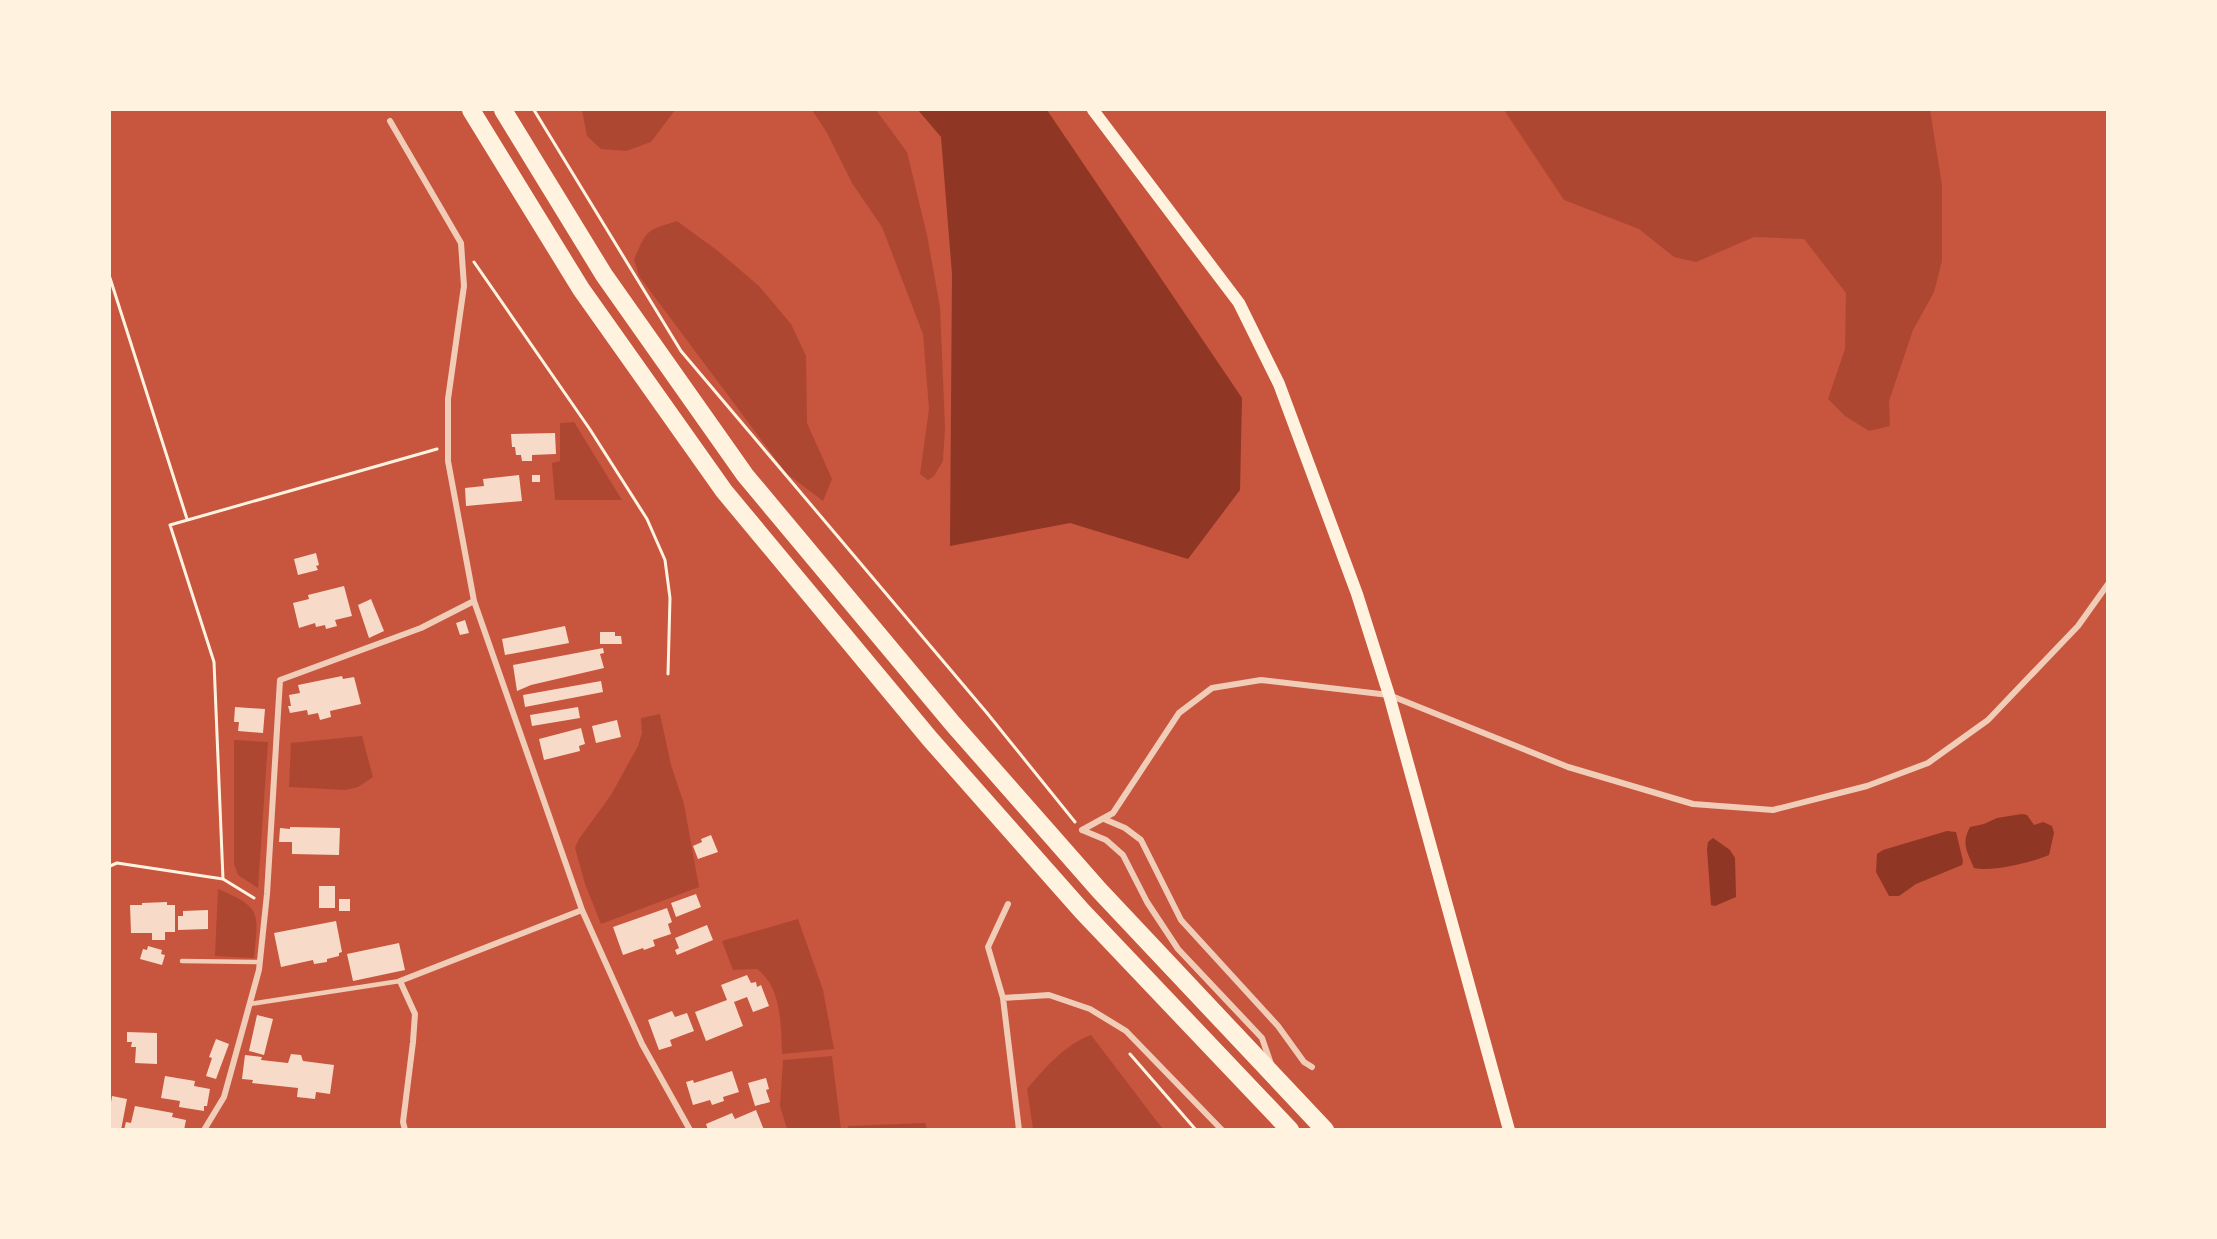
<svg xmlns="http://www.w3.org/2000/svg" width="2217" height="1239" viewBox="0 0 2217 1239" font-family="'Open Sans',sans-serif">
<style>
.green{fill:#ae4732}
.water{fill:#8f3625}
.building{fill:#f7dbc8}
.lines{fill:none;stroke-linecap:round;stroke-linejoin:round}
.path{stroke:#fff3e0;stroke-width:3}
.service{stroke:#f1ccb7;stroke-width:4.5}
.minor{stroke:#f1ccb7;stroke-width:6}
.secondary{stroke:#fff3e0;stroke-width:12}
.motorway{stroke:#fff3e0;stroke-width:18}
</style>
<rect width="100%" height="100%" fill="#c8553d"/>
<path class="green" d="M 582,110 L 675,110 L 651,142 L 626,151 L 601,149 L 587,136 Z
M 812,110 L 876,110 L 907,152 L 927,235 L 940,307 L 945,427 L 943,461 L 934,476 L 928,480 L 920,474 L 929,409 L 923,334 L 882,227 L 852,183 L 826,131 Z
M 1504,110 L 1930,110 L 1942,185 L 1942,261 L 1934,292 L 1913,330 L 1889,401 L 1890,426 L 1869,431 L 1845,416 L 1828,399 L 1845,349 L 1846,293 L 1804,239 L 1754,237 L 1696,262 L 1674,257 L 1639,229 L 1564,200 Z
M 677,221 L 718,251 L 759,286 L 791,324 L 806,356 L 807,423 L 832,479 L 823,501 L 786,473 L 639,276 L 634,259 C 648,229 645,231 677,221 Z
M 574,422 L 622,500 L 555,500 L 552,463 L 560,461 L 560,423 Z
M 660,714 L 671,765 L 684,804 L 699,887 L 601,924 L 585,884 L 575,848 L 579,839 L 611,795 L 638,746 L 642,733 L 641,718 Z
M 362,736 L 373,777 L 358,787 L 345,790 L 289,787 L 291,743 Z
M 234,740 L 268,742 L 258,888 L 238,875 L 234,864 Z
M 218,889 C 263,908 258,913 254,958 L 215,956 Z
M 798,919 L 823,990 L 834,1049 L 782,1054 C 781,1027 782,987 757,969 L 733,970 L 722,941 Z
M 1091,1035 L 1155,1119 L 1163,1129 L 1033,1129 L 1027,1089 C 1045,1068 1064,1045 1091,1035 Z
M 832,1056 L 841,1129 L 787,1129 L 780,1106 L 783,1060 Z
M 925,1123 L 927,1129 L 848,1129 L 848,1126 Z"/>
<path class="water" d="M 918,110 L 1047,110 L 1242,398 L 1240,490 L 1188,559 L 1070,523 L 950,546 L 952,274 L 941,137 Z
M 2022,814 L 2027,815 L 2034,825 L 2043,822 L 2052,826 L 2054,833 L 2049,855 C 2030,863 1993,872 1974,868 C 1967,851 1961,844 1970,827 L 1984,824 L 1997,818 Z
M 1947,831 L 1956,832 L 1963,861 L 1962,865 L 1916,884 L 1899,896 L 1889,896 L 1876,872 L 1877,854 L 1883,850 Z
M 1713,838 L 1730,850 L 1735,858 L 1736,895 L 1736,897 L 1715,906 L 1711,905 L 1707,849 L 1708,842 Z"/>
<path class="building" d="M 555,433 L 556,454 L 532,455 L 532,461 L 522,461 L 521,455 L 516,455 L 515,447 L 512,447 L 511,434 Z
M 519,475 L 522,501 L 466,506 L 465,488 L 484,486 L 483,479 Z
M 532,475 L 540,475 L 540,482 L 532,482 Z
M 316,553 L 319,565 L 316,566 L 318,570 L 298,575 L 294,559 Z
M 344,586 L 352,616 L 335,620 L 337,626 L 326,629 L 325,625 L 316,627 L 315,623 L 299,628 L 293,603 L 309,599 L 308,595 Z
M 371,599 L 384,631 L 369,638 L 358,605 Z
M 465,620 L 469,633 L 460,635 L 456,623 Z
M 565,626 L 569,643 L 505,655 L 502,639 Z
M 600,632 L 615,632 L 615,636 L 621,636 L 622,644 L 600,644 Z
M 603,648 L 604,653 L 600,654 L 604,668 L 531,685 L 517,691 L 513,665 Z
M 342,676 L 343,679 L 354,677 L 361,704 L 330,711 L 331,717 L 320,720 L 318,713 L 308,715 L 307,710 L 290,713 L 288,706 L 291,706 L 289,695 L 300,693 L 298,685 Z
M 601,681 L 603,692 L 525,707 L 523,695 Z
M 235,707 L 265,709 L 263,733 L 238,731 L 239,722 L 234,722 Z
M 578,707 L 580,718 L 532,726 L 530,715 Z
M 617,720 L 621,737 L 596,743 L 592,726 Z
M 581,728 L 585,744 L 579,746 L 580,751 L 544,760 L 539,739 Z
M 290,827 L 340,828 L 339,855 L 292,854 L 292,842 L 279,842 L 280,828 L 290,829 Z
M 711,835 L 718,852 L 698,859 L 693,846 L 702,842 L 701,839 Z
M 319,886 L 335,886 L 335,908 L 319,908 Z
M 696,894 L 701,907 L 676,917 L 671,903 Z
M 339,899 L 350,899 L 350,911 L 339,911 Z
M 167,902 L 167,905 L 175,905 L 175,932 L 165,932 L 165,940 L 152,940 L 152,933 L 131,933 L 130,905 L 142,905 L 142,903 Z
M 667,908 L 672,922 L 668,924 L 671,934 L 653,940 L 655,946 L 644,950 L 643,948 L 623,955 L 613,927 Z
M 208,910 L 208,929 L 178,930 L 178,916 L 183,916 L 183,911 Z
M 336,921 L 342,952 L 339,953 L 339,956 L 327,959 L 327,962 L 314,964 L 313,960 L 281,967 L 274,933 Z
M 707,925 L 713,940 L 677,955 L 675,950 L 679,948 L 675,938 Z
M 399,943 L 405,970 L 353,981 L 347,954 Z
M 148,946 L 162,950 L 161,954 L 165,955 L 162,965 L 140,959 L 143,949 L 147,950 Z
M 747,975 L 751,983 L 756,982 L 757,987 L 761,985 L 769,1006 L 753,1012 L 747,997 L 734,1002 L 743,1026 L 706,1041 L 695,1012 L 727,1000 L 721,985 Z
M 672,1011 L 675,1017 L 687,1013 L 694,1031 L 670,1040 L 672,1046 L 659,1050 L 648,1020 Z
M 257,1015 L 273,1019 L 264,1055 L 249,1051 Z
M 127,1032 L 157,1033 L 157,1064 L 135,1063 L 136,1047 L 131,1047 L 132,1042 L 127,1042 Z
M 216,1039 L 229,1044 L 216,1079 L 206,1076 L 212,1058 L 209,1057 Z
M 291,1054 L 301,1055 L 303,1061 L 334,1065 L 330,1094 L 316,1092 L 315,1099 L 297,1097 L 298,1088 L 252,1083 L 253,1080 L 242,1079 L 245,1055 L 262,1057 L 261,1060 L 288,1063 Z
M 732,1071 L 739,1092 L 723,1097 L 724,1101 L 712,1105 L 710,1100 L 693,1105 L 686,1082 L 693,1080 L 694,1083 Z
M 165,1076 L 195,1081 L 194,1086 L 210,1089 L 207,1106 L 204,1106 L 204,1111 L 179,1107 L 180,1101 L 161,1098 Z
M 766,1078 L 769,1089 L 766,1090 L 770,1102 L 755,1106 L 748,1083 Z
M 112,1096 L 127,1099 L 121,1130 L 110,1129 L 110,1109 Z
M 135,1106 L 173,1113 L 172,1117 L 186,1120 L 184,1130 L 124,1130 L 126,1122 L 131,1123 Z
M 756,1110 L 764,1130 L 708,1130 L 706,1124 L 732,1113 L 735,1119 Z"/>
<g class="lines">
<path class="path" d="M 534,110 L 681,351 L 987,713 L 1075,822
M 474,262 L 589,428 L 647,519 L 665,560 L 670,598 L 668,674
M 110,278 L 187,519
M 110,866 L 117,863 L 223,879 L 254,898
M 223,879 L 214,662 L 170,525 L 437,449
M 1130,1054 L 1196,1130"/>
<path class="service" d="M 182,961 L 259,962
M 250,1004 L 400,981"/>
<path class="minor" d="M 390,121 L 461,243 L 464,286 L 448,399 L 448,461 L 474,601 L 582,910 L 642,1044 L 690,1130
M 1104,819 L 1125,828 L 1141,840 L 1181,920 L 1278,1026 L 1304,1062 L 1312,1067
M 1082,830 L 1113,813 L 1179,713 L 1212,688 L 1261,680 L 1389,695 L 1568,767 L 1693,804 L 1773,810 L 1867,786 L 1928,763 L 1988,720 L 2078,626 L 2108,584
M 1082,830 L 1106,840 L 1123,855 L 1147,902 L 1178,949 L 1262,1038 L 1271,1064
M 1008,904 L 988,947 L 1003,998 L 1019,1130
M 1003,998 L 1049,995 L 1090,1009 L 1126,1031 L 1222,1130
M 204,1130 L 224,1097 L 259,970 L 267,894 L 280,680 L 421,628 L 474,601
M 405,1130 L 403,1122 L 413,1042 L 415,1014 L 400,981 L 582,910"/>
<path class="secondary" d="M 1093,110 L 1239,303 L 1279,384 L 1357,594 L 1389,695 L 1509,1130"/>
<path class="motorway" d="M 471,110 L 581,289 L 724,491 L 930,739 L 1082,911 L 1290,1130
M 503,110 L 604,275 L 745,475 L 953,724 L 1099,890 L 1325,1130"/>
</g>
<rect width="2217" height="1239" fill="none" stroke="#fff3e0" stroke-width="222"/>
</svg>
